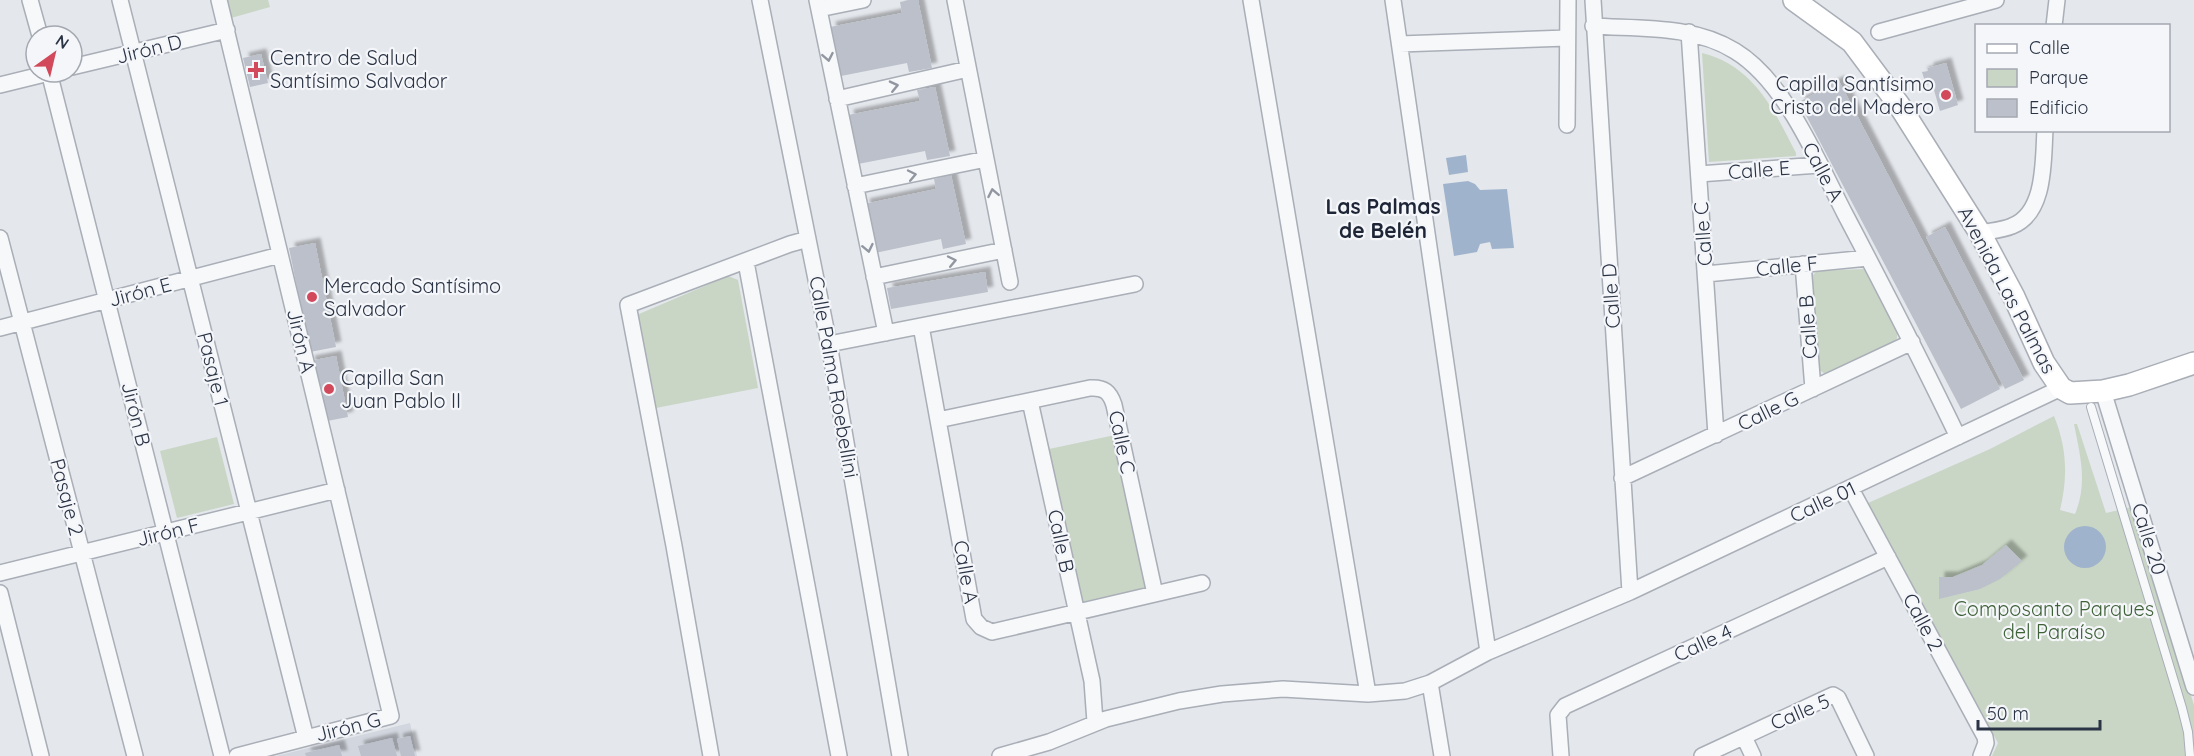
<svg xmlns="http://www.w3.org/2000/svg" width="2194" height="756" viewBox="0 0 2194 756" font-family="Quicksand,sans-serif">
<style>
.built{fill:#d2d6de}
.green{fill:#c9d6c5}
.water{fill:#9fb4cc}
.building{fill:#bbc0ca;filter:url(#shadow)}
.lines{fill:none;stroke-linecap:round;stroke-linejoin:round}
.service-casing{stroke:#a9aeb7;stroke-width:10}
.minor-casing{stroke:#a9aeb7;stroke-width:18}
.secondary-casing{stroke:#a9aeb7;stroke-width:24}
.service{stroke:#f7f8fa;stroke-width:8}
.minor{stroke:#f7f8fa;stroke-width:15}
.secondary{stroke:#fff;stroke-width:21}
.oneway{stroke:#9196a0}
.poi-dot{fill:#d1495b;stroke:#f4f6f9;stroke-width:2}
.labels{text-anchor:middle;stroke-width:4.5;stroke-linejoin:round;paint-order:stroke}
.street-label{font-size:20px;fill:#2b3445;stroke:#f4f6f9}
.poi-label{font-size:20px;fill:#2b3445;stroke:#f4f6f9;text-anchor:start}
.park-label{font-size:20px;fill:#3f6138;stroke:#f4f6f9}
.neighbourhood-label{font-size:21px;font-weight:bold;fill:#1d2536;stroke:#f4f6f9}
</style>
<defs>
<filter id="shadow"><feDropShadow dx="5.5" dy="-5.5" stdDeviation="1.5" flood-color="#0004"/></filter>
</defs>
<rect width="100%" height="100%" fill="#e4e7ec"/>
<path class="built" d="M 410,723 L 417,756 L 276,756 Z"/>
<path class="green" d="M 226,0 L 268,0 L 270,7 L 231,18 Z
M 1702,53 C 1754,66 1774,110 1796,153 L 1796,156 L 1709,162 Z
M 1864,269 L 1897,331 L 1897,338 L 1894,342 L 1825,374 L 1818,369 L 1812,276 L 1817,271 Z
M 728,276 L 738,280 L 758,388 L 656,408 L 638,318 L 639,314 Z
M 2054,416 C 2067,448 2068,477 2060,510 L 2075,514 C 2088,483 2080,455 2074,424 L 2077,424 L 2106,513 L 2132,507 L 2194,705 L 2194,756 L 1992,756 L 1998,743 L 1868,503 L 1990,449 Z
M 1115,435 L 1148,588 L 1082,602 L 1049,449 Z
M 217,437 L 234,504 L 177,518 L 160,451 Z"/>
<path class="water" d="M 1466,155 L 1468,172 L 1449,175 L 1446,158 Z
M 1468,181 L 1475,184 L 1480,190 L 1507,189 L 1514,248 L 1492,249 L 1490,242 L 1480,244 L 1477,252 L 1454,256 L 1443,184 Z
M2064 547a21 21 0 1 1 42 0a21 21 0 1 1-42 0Z"/>
<path class="building" d="M 910,0 L 918,0 L 932,68 L 909,72 L 907,63 L 841,76 L 830,27 L 902,13 L 900,2 Z
M 261,54 L 268,83 L 250,87 L 243,58 Z
M 1946,63 L 1958,105 L 1940,111 L 1932,83 L 1926,85 L 1922,72 L 1928,71 L 1928,68 Z
M 1839,81 L 2000,389 L 1961,409 L 1799,102 Z
M 935,87 L 950,156 L 927,160 L 925,151 L 858,164 L 848,115 L 920,101 L 917,90 Z
M 951,175 L 966,244 L 943,249 L 941,239 L 875,253 L 864,204 L 936,189 L 934,179 Z
M 1945,227 L 2024,380 L 2005,389 L 1926,237 Z
M 315,243 L 336,347 L 310,352 L 289,248 Z
M 985,272 L 988,292 L 891,309 L 887,288 Z
M 336,356 L 348,417 L 322,422 L 309,361 Z
M 2006,545 L 2022,561 L 2000,579 L 1980,589 L 1939,599 L 1939,577 L 1953,577 L 1982,565 Z
M 410,736 L 415,756 L 401,756 L 397,739 Z
M 392,738 L 397,756 L 361,756 L 358,746 Z
M 339,745 L 342,756 L 306,756 L 305,753 Z"/>
<g class="lines">
<defs>
<path id="service" d="M 2091,407 L 2182,708 L 2188,732 L 2190,756"/>
<path id="minor" d="M 30,0 L 40,36
M 120,0 L 306,738
M 219,0 L 391,716 L 237,756
M 760,0 L 829,344 L 900,756
M 817,0 L 886,333
M 955,0 L 1010,282
M 1251,0 L 1368,694
M 1393,0 L 1488,652
M 1593,0 L 1630,592
M 819,9 L 863,0
M 1593,26 C 1640,29 1693,25 1735,51 C 1786,82 1818,162 1845,214 C 1884,288 1922,362 1958,437
M 2054,26 L 2057,0
M 1689,32 L 1716,435
M 1879,32 L 1996,0
M 1400,44 L 1567,38
M 72,67 L 227,30
M 49,72 L 222,756
M 0,85 L 53,72
M 837,99 L 968,69
M 1567,125 L 1568,0
M 1699,174 L 1819,165
M 855,186 L 986,159
M 1980,233 C 1990,231 2003,230 2012,226 C 2046,213 2043,160 2045,130
M 0,238 L 135,756
M 746,262 L 839,756
M 1803,264 L 1813,389
M 1706,274 L 1868,258
M 874,277 L 1004,250
M 921,326 L 974,619 L 981,627 L 992,632 L 1202,583
M 0,328 L 280,255
M 829,344 L 1135,284
M 2103,391 L 2194,687
M 1030,401 L 1092,681 L 1095,722
M 938,420 L 1090,388 C 1104,387 1110,392 1114,405 L 1155,594
M 1622,478 L 1912,342
M 1851,489 L 1985,737 L 1986,743 L 1981,756
M 0,573 L 337,490
M 0,593 L 41,756
M 1430,683 L 1442,756
M 1744,737 L 1753,756
M 711,756 L 674,546 L 628,305 L 790,244 L 808,239
M 1000,756 L 1049,742 L 1106,719 L 1179,701 L 1222,694 L 1283,689 L 1368,694 L 1405,691 L 1430,683 L 1488,652 L 1630,592 L 2061,388
M 1561,756 L 1558,715 L 1565,706 L 1888,557
M 1702,756 L 1833,695 L 1838,698 L 1866,756"/>
<path id="secondary" d="M 1794,0 L 1852,42 L 1899,105 L 1980,233 L 2014,297 L 2044,363 L 2061,388 L 2070,393 L 2103,391 L 2129,385 L 2194,363"/>
</defs>
<use href="#service" class="service-casing"/>
<use href="#minor" class="minor-casing"/>
<use href="#secondary" class="secondary-casing"/>
<use href="#service" class="service"/>
<use href="#minor" class="minor"/>
<use href="#secondary" class="secondary"/>
</g>
<defs><path id="oneway-chevron" d="M-2-3.5L2.5 0L-2 3.5" fill="none" stroke-width="1.6" stroke-linecap="round" stroke-linejoin="round" transform="scale(1.5)"/></defs>
<g class="oneway">
<use href="#oneway-chevron" transform="translate(828 57) rotate(79)"/>
<use href="#oneway-chevron" transform="translate(894 86) rotate(-13)"/>
<use href="#oneway-chevron" transform="translate(912 175) rotate(-12)"/>
<use href="#oneway-chevron" transform="translate(993 193) rotate(-101)"/>
<use href="#oneway-chevron" transform="translate(868 248) rotate(78)"/>
<use href="#oneway-chevron" transform="translate(952 261) rotate(-12)"/>
</g>
<g class="poi-dot">
<path d="M253 61h6v6h6v6h-6v6h-6v-6h-6v-6h6z"/>
<circle cx="1946" cy="95" r="6"/>
<circle cx="312" cy="297" r="6"/>
<circle cx="329" cy="389" r="6"/>
</g>
<g class="labels">
<g class="street-label">
<text transform="translate(149 49) rotate(-14)" y="7">Jirón D</text>
<text transform="translate(1759 170) rotate(-4)" y="7">Calle E</text>
<text transform="translate(1823 172) rotate(62)" y="7">Calle A</text>
<text transform="translate(1703 234) rotate(-94)" y="7">Calle C</text>
<text transform="translate(1787 266) rotate(-6)" y="7">Calle F</text>
<text transform="translate(2007 290) rotate(62)" y="7">Avenida Las Palmas</text>
<text transform="translate(140 292) rotate(-15)" y="7">Jirón E</text>
<text transform="translate(1611 296) rotate(-94)" y="7">Calle D</text>
<text transform="translate(1808 327) rotate(-94)" y="7">Calle B</text>
<text transform="translate(301 341) rotate(77)" y="7">Jirón A</text>
<text transform="translate(213 369) rotate(76)" y="7">Pasaje 1</text>
<text transform="translate(834 377) rotate(80)" y="7">Calle Palma Roebellini</text>
<text transform="translate(1768 411) rotate(-26)" y="7">Calle G</text>
<text transform="translate(136 414) rotate(76)" y="7">Jirón B</text>
<text transform="translate(1122 442) rotate(78)" y="7">Calle C</text>
<text transform="translate(67 497) rotate(75)" y="7">Pasaje 2</text>
<text transform="translate(1823 502) rotate(-25)" y="7">Calle 01</text>
<text transform="translate(168 532) rotate(-14)" y="7">Jirón F</text>
<text transform="translate(2149 539) rotate(73)" y="7">Calle 20</text>
<text transform="translate(1061 541) rotate(78)" y="7">Calle B</text>
<text transform="translate(966 572) rotate(80)" y="7">Calle A</text>
<text transform="translate(1923 622) rotate(62)" y="7">Calle 2</text>
<text transform="translate(1703 643) rotate(-25)" y="7">Calle 4</text>
<text transform="translate(1800 712) rotate(-23)" y="7">Calle 5</text>
<text transform="translate(348 727) rotate(-14)" y="7">Jirón G</text>
</g>
<g class="poi-label">
<text x="270" y="65">Centro de Salud<tspan x="270" dy="23">Santísimo Salvador</tspan></text>
<text x="1934" y="91" text-anchor="end">Capilla Santísimo<tspan x="1934" dy="23">Cristo del Madero</tspan></text>
<text x="324" y="293">Mercado Santísimo<tspan x="324" dy="23">Salvador</tspan></text>
<text x="341" y="385">Capilla San<tspan x="341" dy="23">Juan Pablo II</tspan></text>
</g>
<g class="park-label">
<text x="2054" y="616">Composanto Parques<tspan x="2054" dy="23">del Paraíso</tspan></text>
</g>
<g class="neighbourhood-label">
<text x="1383" y="214">Las Palmas<tspan x="1383" dy="24">de Belén</tspan></text>
</g>
</g>
<rect x="1975" y="24" width="195" height="108" fill="#f4f6f9" stroke="#a4a8b1" stroke-width="1.5"/>
<rect x="1987" y="44" width="30" height="9" fill="#ffffff" stroke="#a4a8b1" stroke-width="1.5"/>
<text x="2029" y="54" font-size="18" fill="#2b3445">Calle</text>
<rect x="1987" y="69" width="30" height="18" fill="#c9d6c5" stroke="#a4a8b1" stroke-width="1.5"/>
<text x="2029" y="84" font-size="18" fill="#2b3445">Parque</text>
<rect x="1987" y="99" width="30" height="18" fill="#bbc0ca" stroke="#a4a8b1" stroke-width="1.5"/>
<text x="2029" y="114" font-size="18" fill="#2b3445">Edificio</text>
<g transform="translate(54 54) rotate(34)"><circle r="28" fill="#f4f6f9" stroke="#a4a8b1" stroke-width="1.5"/>
<path d="M0-4.5L10 22L0 15L-10 22Z" fill="#d1495b"/>
<text y="-9" font-size="16" font-weight="bold" text-anchor="middle" fill="#2b3445">N</text>
</g>
<path d="M1978 720v9h122v-9" fill="none" stroke="#2b3445" stroke-width="3"/>
<text x="1987" y="720" font-size="18" fill="#2b3445" stroke="#f4f6f9" stroke-width="4.5" paint-order="stroke">50 m</text>
</svg>
